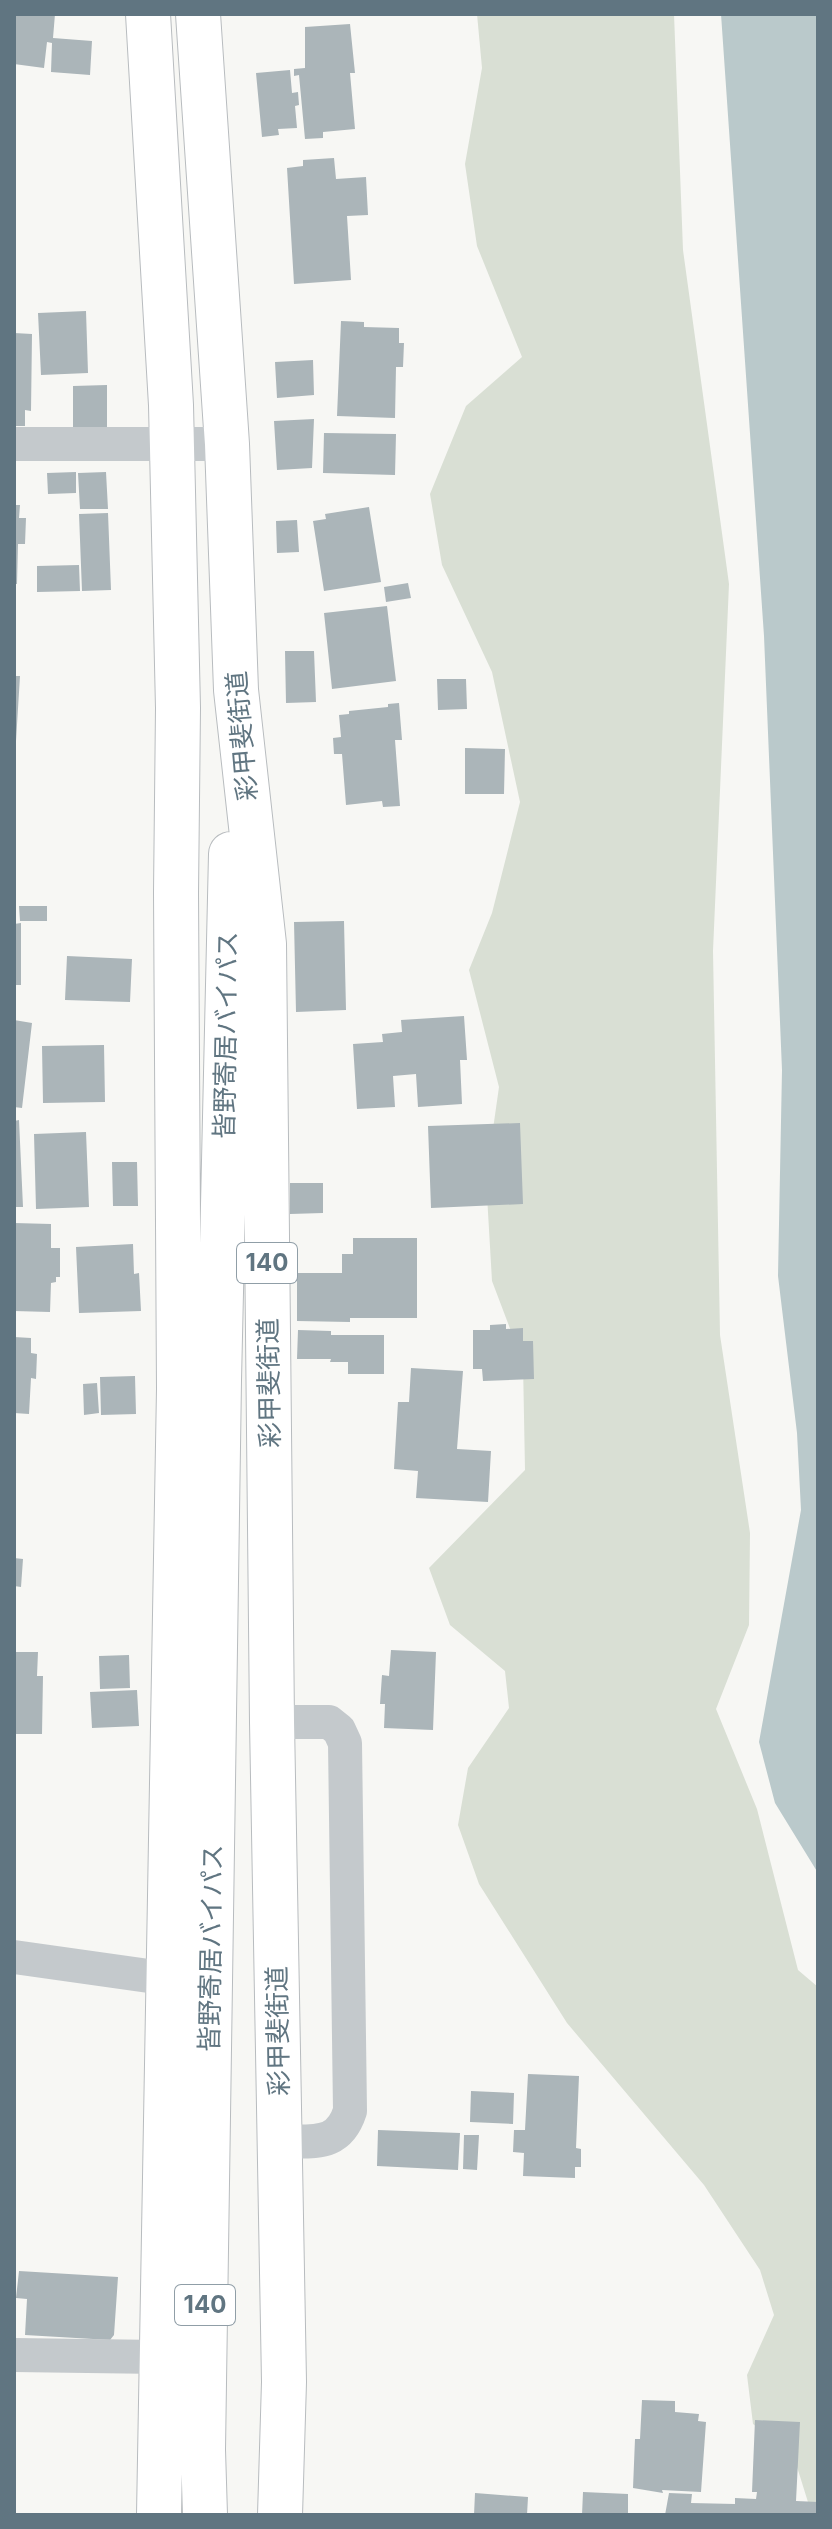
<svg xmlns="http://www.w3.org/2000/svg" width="832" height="2529" viewBox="0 0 832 2529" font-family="Inter,'Noto Sans JP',sans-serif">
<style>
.green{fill:#d9dfd4}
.water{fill:#bac9cb}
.building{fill:#abb5b9}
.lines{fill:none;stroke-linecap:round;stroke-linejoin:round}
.highway-casing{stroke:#b8bcbf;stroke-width:46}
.street{stroke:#c4c9cc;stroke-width:34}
.highway{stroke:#fff;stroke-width:44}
.labels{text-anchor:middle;stroke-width:8;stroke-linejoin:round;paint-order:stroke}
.shield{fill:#fff;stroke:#909ea7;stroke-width:2}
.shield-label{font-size:24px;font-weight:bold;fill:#607581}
.street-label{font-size:26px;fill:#607581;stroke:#fff}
</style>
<rect width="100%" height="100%" fill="#f7f7f4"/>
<path class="green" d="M 477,14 L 674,14 L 683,250 L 729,584 L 713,951 L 720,1335 L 750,1533 L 749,1625 L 716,1709 L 757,1809 L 798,1970 L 818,1987 L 818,2515 L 812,2515 L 793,2454 L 753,2424 L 747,2375 L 774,2315 L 760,2270 L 704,2185 L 567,2023 L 479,1884 L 458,1825 L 468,1768 L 509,1708 L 505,1671 L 450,1625 L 429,1568 L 525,1470 L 523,1363 L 492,1281 L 486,1178 L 499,1087 L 469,970 L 492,913 L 520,802 L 492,672 L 442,565 L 430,494 L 466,406 L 522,357 L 477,246 L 465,164 L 482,68 Z"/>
<path class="water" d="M 721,14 L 818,14 L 818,1873 L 775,1803 L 759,1742 L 801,1510 L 797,1433 L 778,1276 L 782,1070 L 764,636 Z"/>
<path class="building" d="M 14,14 L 55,14 L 53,38 L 92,41 L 90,75 L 51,72 L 52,43 L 47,42 L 44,68 L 14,64 Z
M 350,24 L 355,73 L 350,73 L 355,129 L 323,132 L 323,138 L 305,139 L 299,75 L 294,76 L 294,69 L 305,68 L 305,27 Z
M 290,70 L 292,93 L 298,92 L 299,105 L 295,106 L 297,128 L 278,129 L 279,135 L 262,137 L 256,73 Z
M 334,158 L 336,179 L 366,177 L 368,215 L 347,216 L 351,280 L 294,284 L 287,168 L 303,166 L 303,160 Z
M 86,311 L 88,373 L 41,375 L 38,313 Z
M 341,321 L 364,322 L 364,327 L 399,328 L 399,343 L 404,343 L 403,367 L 396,367 L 395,418 L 337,416 Z
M 14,333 L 32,334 L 31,411 L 25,410 L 25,426 L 14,426 Z
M 313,360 L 314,395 L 277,398 L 275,362 Z
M 107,385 L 107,429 L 73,429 L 73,386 Z
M 314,419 L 312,468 L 277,470 L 274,421 Z
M 324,433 L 396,434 L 395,475 L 323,473 Z
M 76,472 L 76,493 L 48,494 L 47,473 Z
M 106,472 L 108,509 L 80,509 L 78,473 Z
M 14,505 L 20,505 L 19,518 L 26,518 L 25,544 L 18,544 L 17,584 L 14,584 Z
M 369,507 L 381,582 L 324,591 L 313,521 L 326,519 L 325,514 Z
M 108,513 L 111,590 L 82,591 L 79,514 Z
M 297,520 L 299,552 L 277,553 L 276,521 Z
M 79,565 L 80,591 L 37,592 L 37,566 Z
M 408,583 L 411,598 L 386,602 L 384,587 Z
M 387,606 L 396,681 L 332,689 L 324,613 Z
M 285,651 L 314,651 L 316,702 L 286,703 Z
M 14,676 L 20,676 L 16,741 L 14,741 Z
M 437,679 L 466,679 L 467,709 L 438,710 Z
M 399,703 L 402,740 L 395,740 L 400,806 L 383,807 L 382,801 L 346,805 L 342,754 L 334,754 L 333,738 L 341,737 L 339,715 L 349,714 L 349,711 L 388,707 L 388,704 Z
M 465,748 L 505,749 L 504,794 L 465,794 Z
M 19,906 L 47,906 L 47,921 L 20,921 Z
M 344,921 L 346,1010 L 296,1012 L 294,922 Z
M 21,923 L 21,985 L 14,985 L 14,924 Z
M 67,956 L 132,959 L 130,1002 L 65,1000 Z
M 464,1016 L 467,1060 L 460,1060 L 462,1104 L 418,1107 L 416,1074 L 393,1076 L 395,1107 L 357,1109 L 353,1044 L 383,1042 L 382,1034 L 402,1032 L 401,1020 Z
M 14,1020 L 32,1023 L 22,1108 L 14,1107 Z
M 104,1045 L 105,1102 L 43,1103 L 42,1046 Z
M 19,1120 L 23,1207 L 14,1207 L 14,1121 Z
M 520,1123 L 523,1204 L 431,1208 L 428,1126 Z
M 86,1132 L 89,1207 L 36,1209 L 34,1134 Z
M 112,1162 L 137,1162 L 138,1206 L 113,1206 Z
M 290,1183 L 323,1183 L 323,1213 L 290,1214 Z
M 14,1223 L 51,1224 L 51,1248 L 60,1248 L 60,1277 L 56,1277 L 56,1282 L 51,1283 L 50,1312 L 14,1311 Z
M 353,1238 L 417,1238 L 417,1318 L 350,1318 L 350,1322 L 297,1321 L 297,1273 L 342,1273 L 342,1254 L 353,1254 Z
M 133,1244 L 134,1274 L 139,1273 L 141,1311 L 79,1313 L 76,1247 Z
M 506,1324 L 506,1329 L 523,1328 L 523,1341 L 533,1341 L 534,1379 L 483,1381 L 482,1369 L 473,1369 L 473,1330 L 490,1330 L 490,1325 Z
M 298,1330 L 331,1331 L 331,1335 L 384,1335 L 384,1374 L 348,1374 L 348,1362 L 330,1362 L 331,1359 L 297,1359 Z
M 14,1337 L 31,1338 L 31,1353 L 37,1354 L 36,1379 L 31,1378 L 29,1414 L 14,1413 Z
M 411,1368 L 463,1371 L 457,1449 L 491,1451 L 488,1502 L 416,1498 L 418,1471 L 394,1469 L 398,1402 L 409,1402 Z
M 135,1376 L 136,1414 L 101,1415 L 100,1377 Z
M 97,1383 L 99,1413 L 84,1415 L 83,1384 Z
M 14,1558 L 23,1559 L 21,1587 L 14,1586 Z
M 391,1650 L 436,1652 L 433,1730 L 384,1728 L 385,1704 L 380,1704 L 382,1675 L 389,1676 Z
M 14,1652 L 38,1652 L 37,1676 L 43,1676 L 42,1734 L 14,1734 Z
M 129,1655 L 130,1688 L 100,1689 L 99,1656 Z
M 137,1690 L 139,1726 L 92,1728 L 90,1692 Z
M 528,2074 L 579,2076 L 576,2148 L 581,2149 L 581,2167 L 575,2167 L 575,2178 L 523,2176 L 524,2153 L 513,2152 L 514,2130 L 525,2130 Z
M 471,2091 L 514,2093 L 513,2124 L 470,2122 Z
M 378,2130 L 460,2133 L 458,2170 L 377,2166 Z
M 464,2135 L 479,2135 L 477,2170 L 463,2169 Z
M 19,2271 L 118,2277 L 114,2335 L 110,2340 L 25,2335 L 27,2299 L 16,2298 Z
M 642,2400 L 675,2401 L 675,2412 L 699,2414 L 698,2421 L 706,2422 L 701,2492 L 662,2490 L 663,2493 L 633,2488 L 635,2439 L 640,2439 Z
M 755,2420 L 800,2422 L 796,2501 L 818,2502 L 818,2515 L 665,2515 L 669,2493 L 692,2494 L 691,2503 L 735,2504 L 735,2498 L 756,2499 L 757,2492 L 752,2492 Z
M 583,2492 L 628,2494 L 628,2515 L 582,2515 Z
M 475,2493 L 528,2497 L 527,2515 L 474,2515 Z"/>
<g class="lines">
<defs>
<path id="highway" d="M 148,14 L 171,405 L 178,708 L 176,893 L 179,1389 L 159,2515
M 198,14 L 227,444 L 236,690 L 264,944 L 272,1722 L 284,2382 L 280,2515
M 205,2515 L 203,2450 L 219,1380 L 231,854"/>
</defs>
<use href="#highway" class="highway-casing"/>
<path class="street" d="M 14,444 L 227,444
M 272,1722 L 329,1722 L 339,1730 L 345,1743 L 350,2111 C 338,2148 313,2140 280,2142
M 14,1957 L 170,1979
M 14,2355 L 161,2357"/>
<use href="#highway" class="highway"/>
</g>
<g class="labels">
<g class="shield">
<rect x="237" y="1243" width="60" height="40" rx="6"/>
<rect x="175" y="2285" width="60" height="40" rx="6"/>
</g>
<g class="shield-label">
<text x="267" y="1271">140</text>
<text x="205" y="2313">140</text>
</g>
<g class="street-label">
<text transform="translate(242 736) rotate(-95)" y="9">彩甲斐街道</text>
<text transform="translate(226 1035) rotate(-89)" y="9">皆野寄居バイパス</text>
<text transform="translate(269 1383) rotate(-91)" y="9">彩甲斐街道</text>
<text transform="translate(211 1948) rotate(-89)" y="9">皆野寄居バイパス</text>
<text transform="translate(278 2031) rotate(-91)" y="9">彩甲斐街道</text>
</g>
</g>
<rect width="832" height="2529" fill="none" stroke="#607581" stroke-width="32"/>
</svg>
